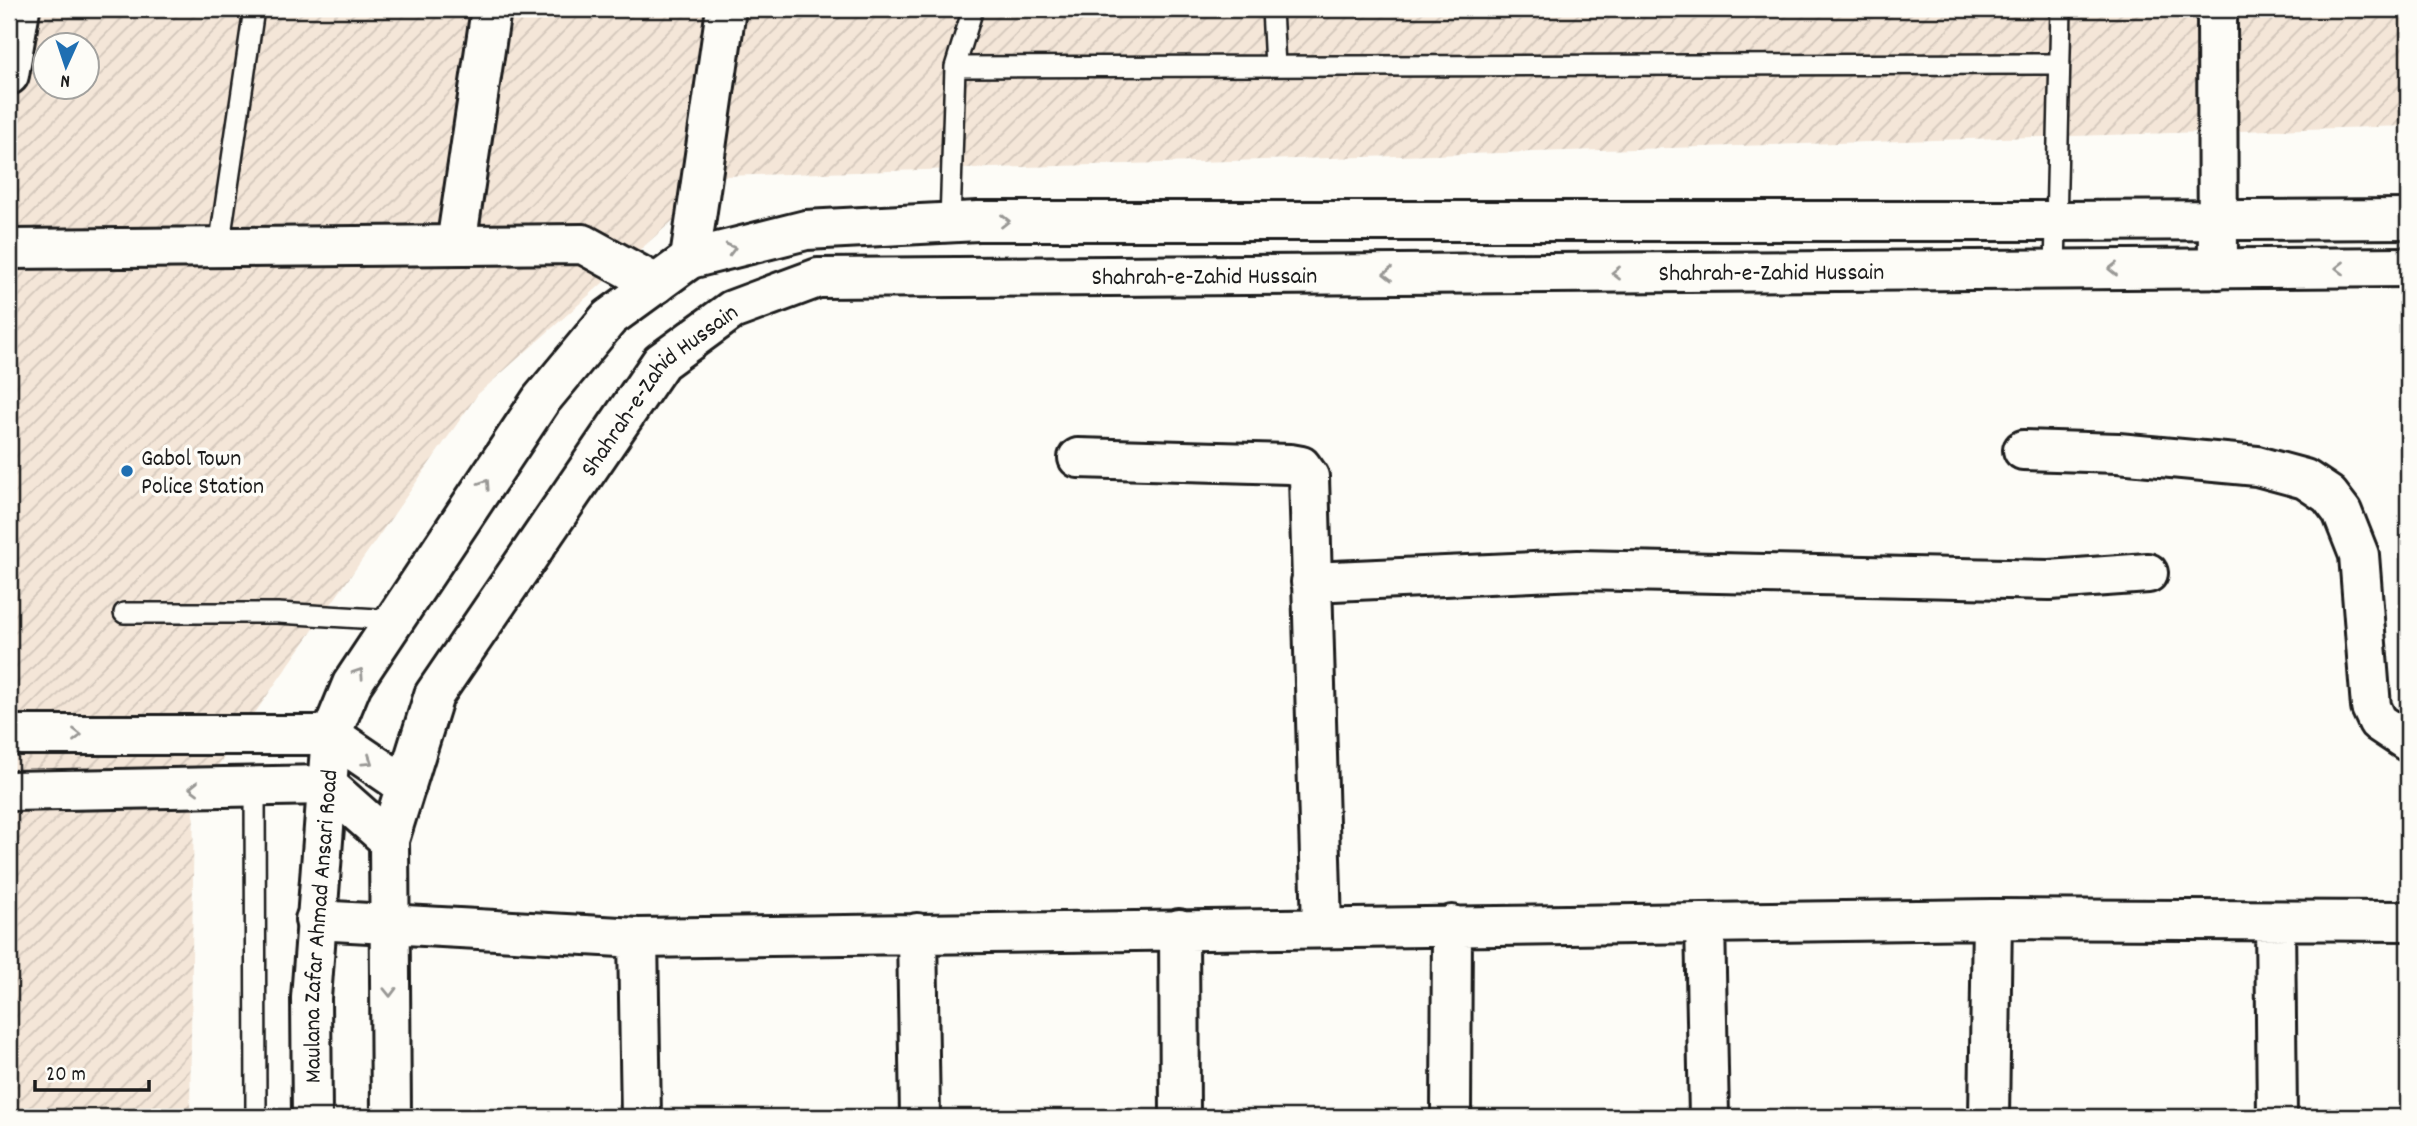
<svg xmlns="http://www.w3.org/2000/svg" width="2417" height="1126" viewBox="0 0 2417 1126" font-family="Dekko,sans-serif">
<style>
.industrial{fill:url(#industrial-furrows);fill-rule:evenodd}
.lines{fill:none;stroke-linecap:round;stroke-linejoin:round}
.lane-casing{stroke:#1c1c1c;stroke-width:24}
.street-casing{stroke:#1c1c1c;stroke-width:44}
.secondary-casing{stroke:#1c1c1c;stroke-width:44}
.lane{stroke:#fdfcf7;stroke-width:19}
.street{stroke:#fdfcf7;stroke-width:38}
.secondary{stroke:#fdfcf7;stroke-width:38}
.oneway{stroke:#989794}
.poi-dot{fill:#1f6fb2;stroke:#fdfcf7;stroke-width:2.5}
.labels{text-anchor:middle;stroke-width:7;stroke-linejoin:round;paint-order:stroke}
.street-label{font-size:24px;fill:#1c1c1c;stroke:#fdfcf7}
.poi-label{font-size:24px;fill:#1c1c1c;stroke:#fdfcf7;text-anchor:start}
</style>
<defs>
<pattern id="industrial-furrows" width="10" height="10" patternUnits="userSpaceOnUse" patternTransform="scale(1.75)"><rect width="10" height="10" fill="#f4e6d8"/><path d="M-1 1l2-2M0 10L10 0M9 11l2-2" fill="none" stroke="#d1c5b9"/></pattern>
</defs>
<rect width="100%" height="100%" fill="#fdfcf7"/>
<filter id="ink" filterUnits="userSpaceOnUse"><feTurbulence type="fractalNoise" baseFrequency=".0143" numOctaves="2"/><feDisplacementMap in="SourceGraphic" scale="14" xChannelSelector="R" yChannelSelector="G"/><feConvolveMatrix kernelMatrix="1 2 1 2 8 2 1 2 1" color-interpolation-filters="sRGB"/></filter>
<g filter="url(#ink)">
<path class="industrial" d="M 9,9 L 2408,9 L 2408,126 L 723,176 L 478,394 L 194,800 L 190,1117 L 9,1117 ZM 46,46 L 88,46 L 88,88 L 46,88 Z"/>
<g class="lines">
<defs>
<path id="lane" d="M 1272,9 L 1275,66
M 955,67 L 2060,64
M 950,222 L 955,67 L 973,9
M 219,248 L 254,9
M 2055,270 L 2061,9
M 124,613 L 278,613 L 394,620
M 255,786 L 256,1117"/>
<path id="street" d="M 2217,9 L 2218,269
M 9,75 L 20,9
M 456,245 L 491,9
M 9,249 L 583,244 L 656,284
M 2023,450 L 2118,453 L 2257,466 L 2305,479 L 2329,495 L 2342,512 L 2359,555 L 2371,707 L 2378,722 L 2408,742
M 1078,458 L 1290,464 L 1301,466 L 1309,477 L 1322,927
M 1311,582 L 1578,570 L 2050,580 L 2148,573
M 315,920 L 638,938 L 1992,919 L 2408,921
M 2275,921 L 2277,1117
M 1705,923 L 1709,1117
M 1179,929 L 1180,1117
M 917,933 L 920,1117
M 638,938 L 641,1117
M 1451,1117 L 1452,925
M 1989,1117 L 1992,919"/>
<g id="secondary">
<path d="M 690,259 L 726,9"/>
<path d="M 9,735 L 331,735 L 406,786"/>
<path d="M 9,791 L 327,785 L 389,840"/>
<path id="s1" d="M 312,1117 L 311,998 L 331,735 L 352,684 L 541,400 L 609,318 L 690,259 L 806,230 L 978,221 L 2057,221 L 2408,219"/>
<path id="s2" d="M 391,1117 L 389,840 L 434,695 L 661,362 L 732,310 L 818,278 L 2408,267"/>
</g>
</defs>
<use href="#lane" class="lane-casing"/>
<use href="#street" class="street-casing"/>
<use href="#secondary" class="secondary-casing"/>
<use href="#lane" class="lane"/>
<use href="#street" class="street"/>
<use href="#secondary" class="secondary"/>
</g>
<defs><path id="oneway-chevron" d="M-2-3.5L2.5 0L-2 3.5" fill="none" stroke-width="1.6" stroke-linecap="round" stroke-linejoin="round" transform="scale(1.75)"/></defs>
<g class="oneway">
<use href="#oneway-chevron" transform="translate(1005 221)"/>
<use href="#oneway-chevron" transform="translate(731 249) rotate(-14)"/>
<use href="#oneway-chevron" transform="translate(2340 268) rotate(180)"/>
<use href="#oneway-chevron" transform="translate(2113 269) rotate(180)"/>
<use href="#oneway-chevron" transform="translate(1616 273) rotate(180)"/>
<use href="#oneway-chevron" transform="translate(1388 274) rotate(180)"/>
<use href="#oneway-chevron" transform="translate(485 484) rotate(-56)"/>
<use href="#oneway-chevron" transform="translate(359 673) rotate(-56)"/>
<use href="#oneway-chevron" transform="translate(77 735)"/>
<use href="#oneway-chevron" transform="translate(368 761) rotate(34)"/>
<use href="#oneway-chevron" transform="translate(194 788) rotate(179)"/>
<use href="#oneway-chevron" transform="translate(390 992) rotate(89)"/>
</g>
</g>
<circle class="poi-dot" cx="127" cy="471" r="7"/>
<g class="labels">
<g class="street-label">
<text dy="8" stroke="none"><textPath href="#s2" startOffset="1965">Shahrah-e-Zahid Hussain</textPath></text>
<text dy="8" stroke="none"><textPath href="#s2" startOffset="1398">Shahrah-e-Zahid Hussain</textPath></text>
<text dy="8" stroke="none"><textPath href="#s2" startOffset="810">Shahrah-e-Zahid Hussain</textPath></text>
<text dy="8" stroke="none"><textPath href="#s1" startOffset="191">Maulana Zafar Ahmad Ansari Road</textPath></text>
</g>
<g class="poi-label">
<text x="141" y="465">Gabol Town<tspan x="141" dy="28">Police Station</tspan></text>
</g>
</g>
<rect width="2417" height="1126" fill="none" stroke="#fdfcf7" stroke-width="35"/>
<rect x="18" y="18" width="2382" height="1091" fill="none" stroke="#1c1c1c" stroke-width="2.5" filter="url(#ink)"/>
<g transform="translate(66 66) rotate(183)"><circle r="33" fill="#fdfcf7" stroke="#a3a29f" stroke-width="2"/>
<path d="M0-5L12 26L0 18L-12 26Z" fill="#1f6fb2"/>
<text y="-10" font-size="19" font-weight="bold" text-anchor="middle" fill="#1c1c1c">N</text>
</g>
<path d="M35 1080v10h114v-10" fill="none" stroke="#1c1c1c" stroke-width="3.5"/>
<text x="46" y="1080" font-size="21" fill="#1c1c1c" stroke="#fdfcf7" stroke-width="5" paint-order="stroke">20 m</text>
</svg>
